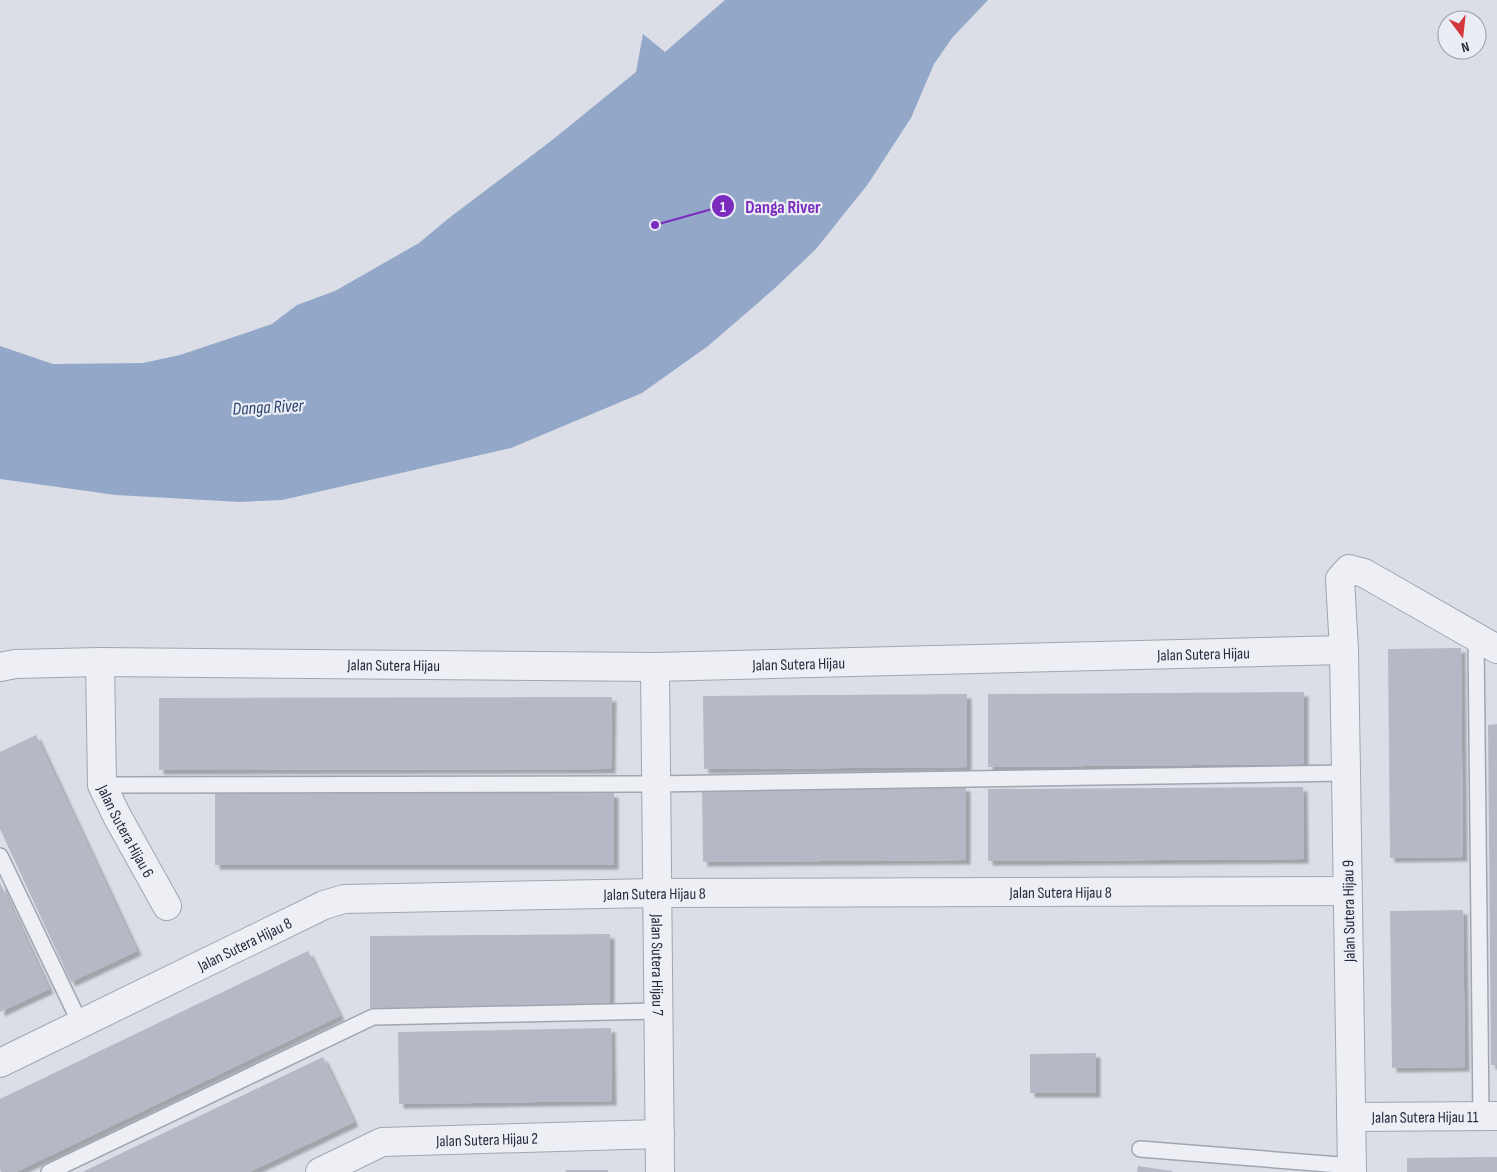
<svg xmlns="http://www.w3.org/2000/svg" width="1497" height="1172" viewBox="0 0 1497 1172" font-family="'Sofia Sans Condensed',sans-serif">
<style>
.water{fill:#93a7c9}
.building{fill:#b5b9c6;filter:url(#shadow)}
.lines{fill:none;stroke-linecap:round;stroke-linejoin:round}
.service-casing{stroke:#a0a5b0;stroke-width:18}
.minor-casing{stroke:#a0a5b0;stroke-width:30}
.service{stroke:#edeff5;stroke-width:15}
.minor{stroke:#edeff5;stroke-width:28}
.labels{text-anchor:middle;stroke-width:4.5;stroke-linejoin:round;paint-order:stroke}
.street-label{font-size:16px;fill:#242b3d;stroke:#eaedf4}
.water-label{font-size:18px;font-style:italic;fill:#2c4473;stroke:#eaedf4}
.leader{fill:none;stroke:#7b2cbf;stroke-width:2}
.callout-dot{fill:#7b2cbf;stroke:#eaedf4;stroke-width:2}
.mark-label{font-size:15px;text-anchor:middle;font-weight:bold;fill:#fff}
.callout-label{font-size:18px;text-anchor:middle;font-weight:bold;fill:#7b2cbf;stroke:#eaedf4;stroke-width:4.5;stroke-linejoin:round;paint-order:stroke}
</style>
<defs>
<filter id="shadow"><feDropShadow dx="4.5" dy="4.5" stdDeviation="1" flood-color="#0004"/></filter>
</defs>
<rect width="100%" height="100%" fill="#dbdee6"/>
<path class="water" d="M 725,0 L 988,0 L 952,38 L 934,64 L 911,118 L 868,184 L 816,249 L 774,289 L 708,346 L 642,393 L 511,448 L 282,500 L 240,502 L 116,495 L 0,479 L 0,346 L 53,364 L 143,363 L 180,355 L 272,324 L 297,305 L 335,291 L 419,243 L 449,218 L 551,141 L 636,72 L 643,34 L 665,52 Z"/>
<path class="building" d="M 1461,648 L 1463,857 L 1390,858 L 1388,649 Z
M 1304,692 L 1304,764 L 988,767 L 988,694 Z
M 967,694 L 967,767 L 704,769 L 703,696 Z
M 612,697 L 611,769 L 159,770 L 159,698 Z
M 1497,724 L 1497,1065 L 1491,1065 L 1488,725 Z
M 36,735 L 137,951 L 71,982 L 0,829 L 0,752 Z
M 966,787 L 966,860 L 703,862 L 702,789 Z
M 1303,787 L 1304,859 L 988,861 L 988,789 Z
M 215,793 L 614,793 L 614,865 L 215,865 Z
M 0,883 L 49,989 L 0,1012 Z
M 1463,910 L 1465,1067 L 1392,1068 L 1390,911 Z
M 610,934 L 610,1005 L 370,1008 L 370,936 Z
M 308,951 L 340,1016 L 16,1172 L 1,1172 L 0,1169 L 0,1099 Z
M 611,1028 L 612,1101 L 399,1104 L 398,1032 Z
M 1096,1053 L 1096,1093 L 1030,1093 L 1030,1054 Z
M 323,1057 L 354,1122 L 258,1168 L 249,1172 L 82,1172 Z
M 1486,1157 L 1497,1157 L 1497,1172 L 1407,1172 L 1407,1158 Z
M 1138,1166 L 1172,1171 L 1172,1172 L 1137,1172 Z
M 566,1170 L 608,1170 L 608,1172 L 566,1172 Z"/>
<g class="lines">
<defs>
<path id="service" d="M 1476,638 L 1481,1117
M 102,785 L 656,784 L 1346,773
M 0,856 L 80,1023
M 1140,1149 L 1352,1166
M 49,1172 L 373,1017 L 658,1011"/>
<g id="minor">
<path id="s1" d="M 100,662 L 102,785 L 117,816 L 167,906"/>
<path id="s2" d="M 0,667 L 15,664 L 100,662 L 655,667 L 1344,650"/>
<path id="s3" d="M 655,667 L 660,1172"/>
<path id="s4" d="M 0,1063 L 324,905 L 344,899 L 657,893 L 1347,891"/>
<path id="s5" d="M 1351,1117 L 1497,1116"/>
<path id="s6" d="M 320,1172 L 382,1142 L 660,1134"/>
<path d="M 1352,1172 L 1346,773 L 1344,650 L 1340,579 L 1349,569 L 1364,573 L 1497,649"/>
</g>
</defs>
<use href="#service" class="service-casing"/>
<use href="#minor" class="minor-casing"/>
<use href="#service" class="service"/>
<use href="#minor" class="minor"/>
</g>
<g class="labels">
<g class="street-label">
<text dy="6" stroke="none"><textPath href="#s2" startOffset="1204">Jalan Sutera Hijau</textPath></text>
<text dy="6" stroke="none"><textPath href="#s2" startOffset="799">Jalan Sutera Hijau</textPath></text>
<text dy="6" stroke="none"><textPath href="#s2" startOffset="394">Jalan Sutera Hijau</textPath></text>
<text dy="6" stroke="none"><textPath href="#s1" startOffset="175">Jalan Sutera Hijau 6</textPath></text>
<text dy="6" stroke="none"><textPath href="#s4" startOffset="1098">Jalan Sutera Hijau 8</textPath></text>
<text dy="6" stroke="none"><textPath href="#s4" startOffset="692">Jalan Sutera Hijau 8</textPath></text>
<text transform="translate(1348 911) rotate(-91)" y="6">Jalan Sutera Hijau 9</text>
<text dy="6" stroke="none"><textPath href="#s4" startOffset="272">Jalan Sutera Hijau 8</textPath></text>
<text dy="6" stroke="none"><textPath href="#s3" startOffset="298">Jalan Sutera Hijau 7</textPath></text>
<text dy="6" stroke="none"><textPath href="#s5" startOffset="74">Jalan Sutera Hijau 11</textPath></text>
<text dy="6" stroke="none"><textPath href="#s6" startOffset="174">Jalan Sutera Hijau 2</textPath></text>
</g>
<g class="water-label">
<text transform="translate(268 407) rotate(-3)" y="6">Danga River</text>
</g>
</g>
<path class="leader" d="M655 225L723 206"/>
<g class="callout-dot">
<circle cx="655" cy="225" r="5"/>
<circle cx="723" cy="206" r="12"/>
</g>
<g class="mark-label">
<text x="723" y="212">1</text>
</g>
<g class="callout-label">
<text x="783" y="213">Danga River</text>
</g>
<g transform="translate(1462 35) rotate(165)"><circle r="24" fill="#eaedf4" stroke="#9b9fab"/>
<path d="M0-4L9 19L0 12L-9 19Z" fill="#d5363d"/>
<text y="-8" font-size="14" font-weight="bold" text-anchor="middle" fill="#242b3d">N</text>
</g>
</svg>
